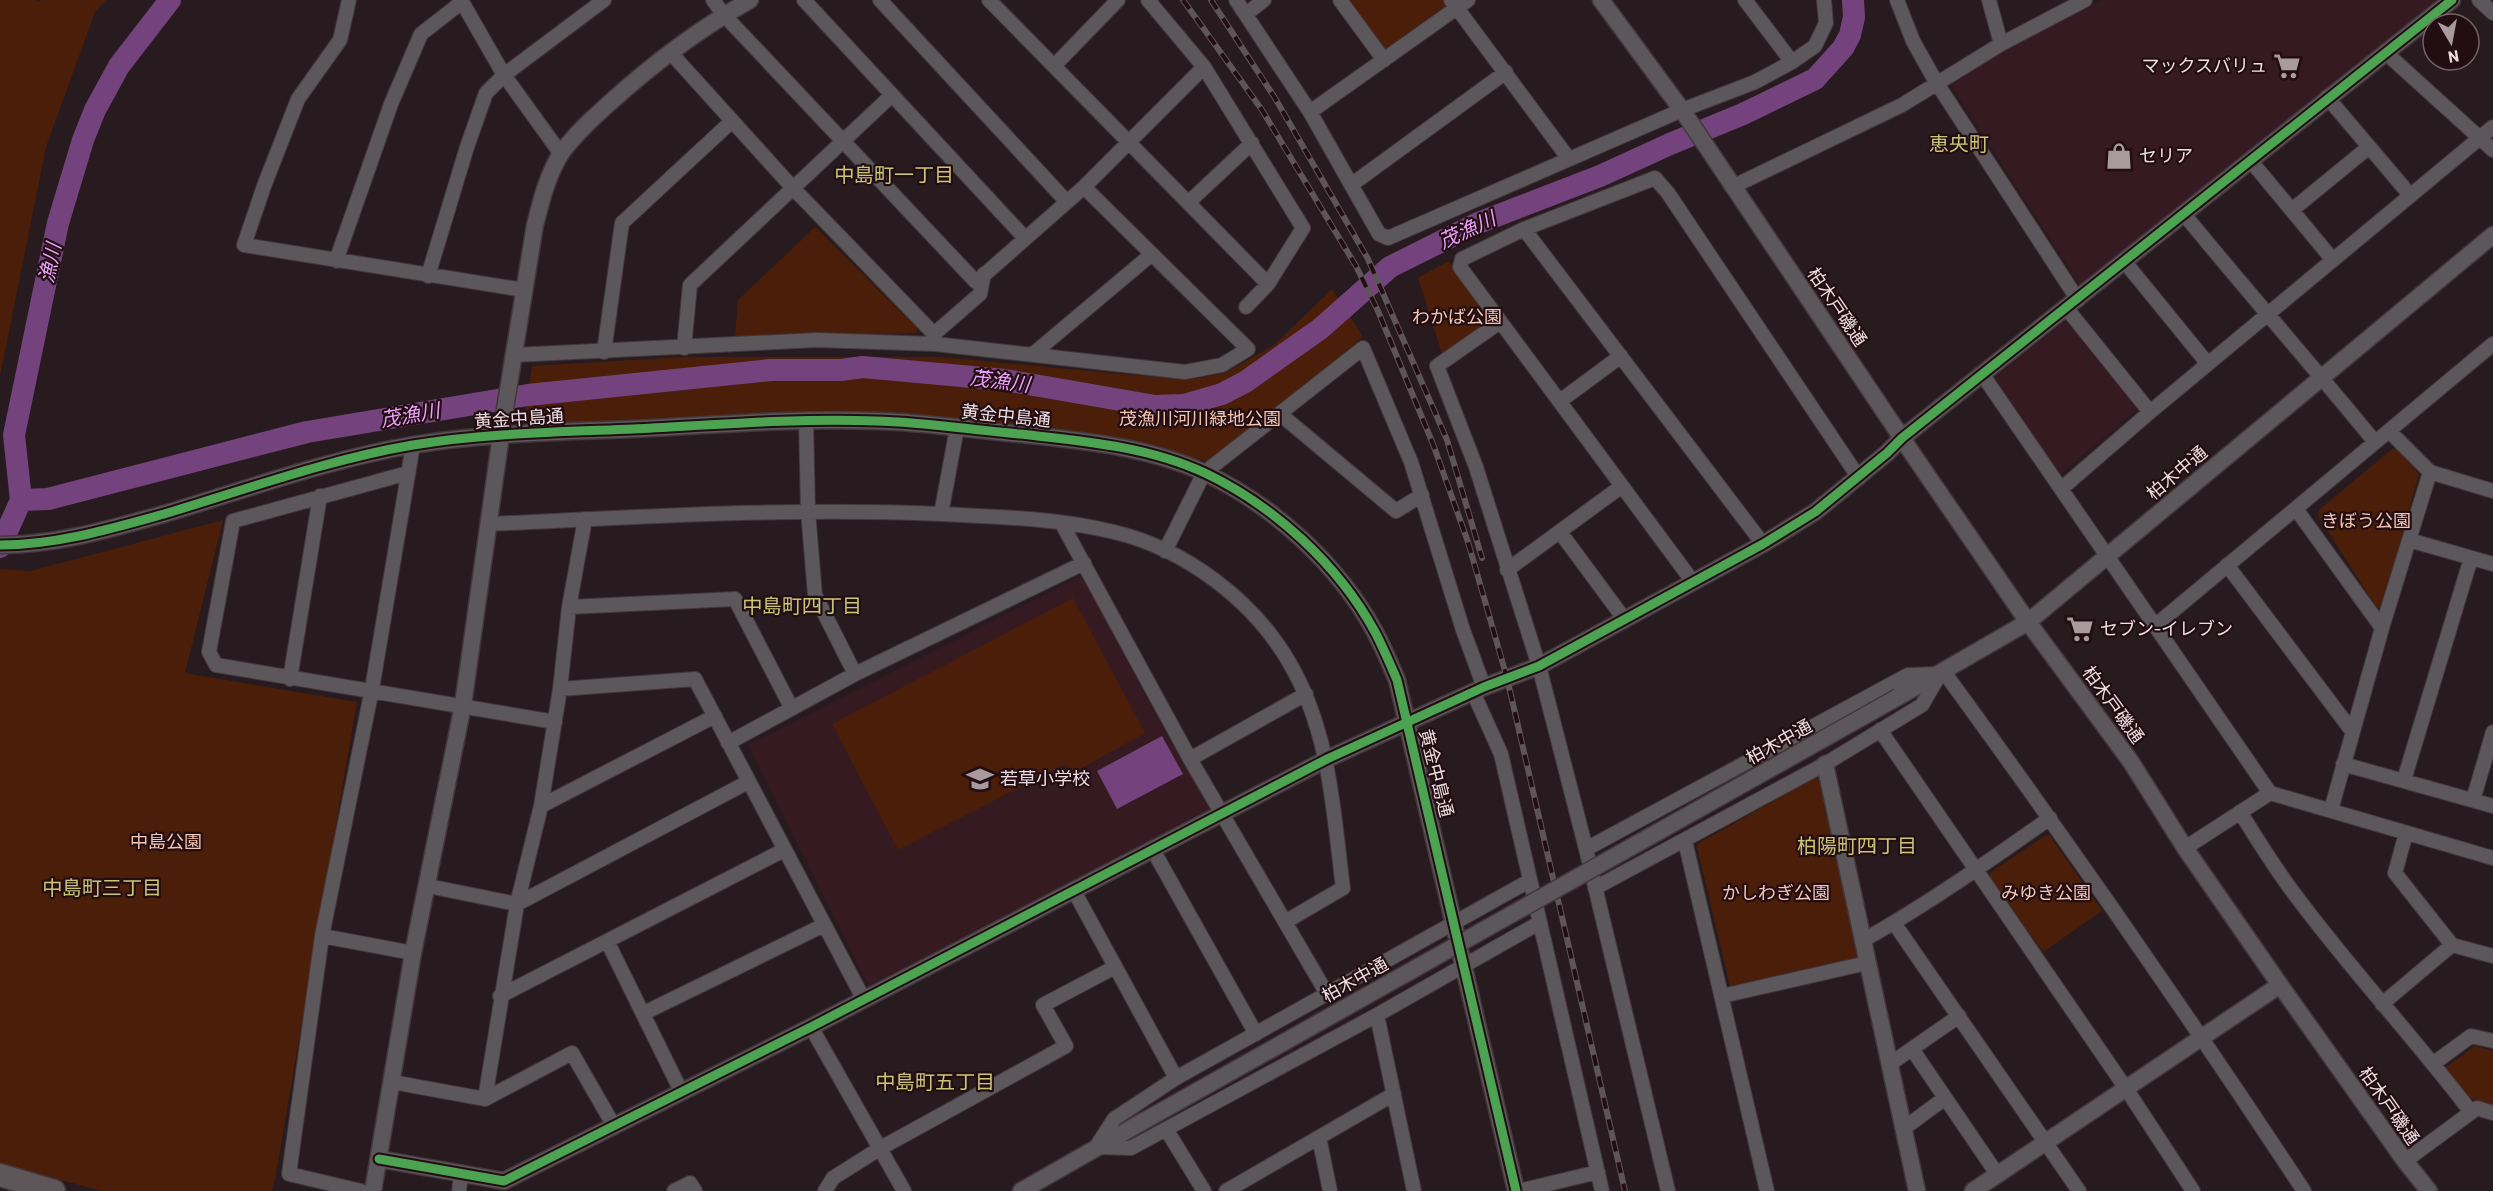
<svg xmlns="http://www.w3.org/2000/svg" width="2493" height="1191" viewBox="0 0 2493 1191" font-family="Barlow,'Noto Sans JP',sans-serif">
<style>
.built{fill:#351a22}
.green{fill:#4b1e09}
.water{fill:#74437e}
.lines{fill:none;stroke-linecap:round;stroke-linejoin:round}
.river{stroke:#74437e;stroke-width:22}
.minor-casing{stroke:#43373b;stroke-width:16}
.tertiary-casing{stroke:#43373b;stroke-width:19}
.trunk-casing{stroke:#43373b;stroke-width:25}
.minor{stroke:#5c575a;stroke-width:14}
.tertiary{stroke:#5c575a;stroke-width:16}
.trunk{stroke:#5e5658;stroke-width:22}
.rail-casing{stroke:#5e5558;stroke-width:6}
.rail{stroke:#220d13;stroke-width:4;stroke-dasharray:11;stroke-linecap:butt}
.tertiary-bridge-casing{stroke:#43373b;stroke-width:19;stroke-linecap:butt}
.tertiary-bridge{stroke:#5c575a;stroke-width:16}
.cycleway-casing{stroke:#220d13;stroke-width:13}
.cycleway{stroke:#4ca352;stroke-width:9}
.labels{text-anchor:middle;stroke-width:4.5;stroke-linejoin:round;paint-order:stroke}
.poi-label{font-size:18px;fill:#eedee1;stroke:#220d13;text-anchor:start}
.street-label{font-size:18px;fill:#eedee1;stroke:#220d13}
.park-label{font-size:18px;fill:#f4c7b4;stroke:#220d13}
.neighbourhood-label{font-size:20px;fill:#cac678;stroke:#220d13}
.water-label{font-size:20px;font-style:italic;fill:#eaa0f9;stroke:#220d13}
</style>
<rect width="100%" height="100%" fill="#281b1f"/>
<path class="built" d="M 2103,0 L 2442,0 L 2081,287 L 1947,79 Z
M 2065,321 L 2138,409 L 2061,473 L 1992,380 Z
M 1082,576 L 1166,734 L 1215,812 L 869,986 L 748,745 Z"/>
<path class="green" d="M 0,0 L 35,0 L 39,2 L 41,0 L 106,0 L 95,12 L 46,147 L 0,376 Z
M 1348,0 L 1443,0 L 1447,5 L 1384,50 Z
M 815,227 L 918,329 L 916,333 L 735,338 L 738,300 Z
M 1449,261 L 1493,323 L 1443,357 L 1418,278 Z
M 1332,289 L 1363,337 L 1209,462 L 1140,444 L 1074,433 L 884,413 L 522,428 L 532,366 L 684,357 L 941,357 L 1186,380 L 1225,373 L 1274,345 Z
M 2392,449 L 2396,449 L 2419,474 L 2382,607 L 2377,608 L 2318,516 L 2319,510 Z
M 223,520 L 185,673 L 357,702 L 275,1179 L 272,1191 L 101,1191 L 0,1163 L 0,569 L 31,571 Z
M 1073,598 L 1145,733 L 1071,774 L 1065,764 L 898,850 L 832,724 Z
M 1815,778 L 1818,779 L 1859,957 L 1730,986 L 1697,847 L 1699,843 Z
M 2046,835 L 2050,836 L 2102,911 L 2043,952 L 1989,877 L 1991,872 Z
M 2475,1046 L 2493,1051 L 2493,1105 L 2466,1097 L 2445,1068 Z"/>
<path class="water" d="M 1162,736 L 1183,774 L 1117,809 L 1097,771 Z"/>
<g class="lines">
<path class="river" d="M 21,500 L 48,499 L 307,432 L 528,395 L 771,370 L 841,370 L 863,367 L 1005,380 L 1155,406 L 1184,405 L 1222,394 L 1245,382 L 1320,329 L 1390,267 L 1478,223 L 1600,176 L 1670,144 L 1743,114 L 1815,79 L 1843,48 L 1850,35 L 1854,17 L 1853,0
M 0,547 L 21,500 L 14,435 L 58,223 L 83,140 L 95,110 L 119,66 L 170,0"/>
<defs>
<path id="minor" d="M 349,0 L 340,40 L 298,99 L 264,186 L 244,245 L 524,290
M 713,0 L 724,15 L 976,282 L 1084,187 L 1204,67
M 804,0 L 1024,237
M 880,0 L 1067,202
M 989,0 L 1268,284 L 1303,228 L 1204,67 L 1148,0
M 1236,0 L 1310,112 L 1379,234 L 1388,238 L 1682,110 L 1755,82 L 1792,62 L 1815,46 L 1826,23 L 1824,0
M 1340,0 L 1384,60
M 1451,0 L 1569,159
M 1745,0 L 1792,62
M 1897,0 L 1913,41 L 1936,82 L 2078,300
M 1989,0 L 2001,44
M 2479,0 L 2493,13
M 1246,14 L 1264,0
M 670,52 L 792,187 L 934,334 L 935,344 L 1185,372 L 1222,365 L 1248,349 L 1084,187
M 2386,53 L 2493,150
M 1054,66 L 1118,0
M 2327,97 L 2410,195
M 1310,112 L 1468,0
M 561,154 L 504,75 L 604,0
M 2250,160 L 2333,260
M 1351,185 L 1506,72
M 1732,187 L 1902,105 L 2001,44 L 2085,0
M 1189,202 L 1252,143
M 2292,210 L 2369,147
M 2183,213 C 2246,290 2312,365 2375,442
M 1524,229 L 1763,544
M 336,261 L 391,104 L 421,34 L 462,2
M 2124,261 L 2208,364
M 428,276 L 467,147 L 486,93 L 504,75 L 461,0
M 1246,307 L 1268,284
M 2067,309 L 2150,412
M 1500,322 L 1437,366 L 1476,467 L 1539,666 L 1586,849 L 1668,1191
M 934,334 L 980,294 L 984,274
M 684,348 L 690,285 L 892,95
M 604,352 L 622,223 L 732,121
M 1033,354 L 1152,254
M 514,355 L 817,340 L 935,344
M 1982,374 L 2270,793
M 1560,401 L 1621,356
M 1280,414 L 1396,511 L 1422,495
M 806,421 L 808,511 L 815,595 L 855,674
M 2389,431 L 2430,472
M 408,473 L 233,521 L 209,652 L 216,665 L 555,722
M 2061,489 L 2150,412 L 2493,127
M 2296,509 L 2382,628
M 941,514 L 957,428
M 489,524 C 640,517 790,507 941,514 C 998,517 1058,518 1114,532 C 1185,549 1252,599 1289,662 C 1330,732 1333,809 1343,888 L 1285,922
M 1062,524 L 1190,759 L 1327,994
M 1560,532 L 1625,620
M 2409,540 L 2493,564
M 1165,551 L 1204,473 L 1363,348 L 1411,462 L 1463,630 L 1484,687
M 2227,565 L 2352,731
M 1507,570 L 1622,486
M 1693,582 L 1460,267 L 1462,259 L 1524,229 L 1655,178 L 1668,193 L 1859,478
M 569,607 L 735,599 L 791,707
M 2156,625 L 2493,344
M 1944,672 C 2068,842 2188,1015 2304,1191
M 290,679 L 320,496
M 560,689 L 695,679 L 863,998
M 1473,692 L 1501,754 L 1602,1191
M 1880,730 L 2127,1090 L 2193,1191
M 728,743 L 855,674 L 1084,563
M 1190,759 L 1306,694
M 2343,764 L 2493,806
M 2404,780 L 2471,558
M 2473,800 L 2493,732
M 541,806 L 715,716
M 2331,810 L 2382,628 L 2430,472 L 2493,491
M 2240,812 C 2257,839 2274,867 2293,892 C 2349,968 2414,1037 2471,1112
M 2406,833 L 2395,873 L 2452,945 L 2493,956
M 1685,841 L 1767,1191
M 2185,848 L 2270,793 L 2493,858
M 1586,849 L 1908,675 L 1938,674
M 1153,850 L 1256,1034
M 428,886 L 517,904 L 748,782
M 1595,888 L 1825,764 L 1922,705 L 1940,674
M 1074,891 L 1176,1078
M 1894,923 L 2079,1191
M 322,936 L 413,953
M 607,941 L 681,1091
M 1862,941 C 1928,904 1989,861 2050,818
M 500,996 L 784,850
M 1722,996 L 1867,963
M 2382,1004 L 2452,945
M 644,1013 L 824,925
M 1377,1015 L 1414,1191
M 811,1027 L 904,1191
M 1912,1049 L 1997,1174
M 2434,1063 L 2471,1036 L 2493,1041
M 1890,1064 L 1959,1016
M 392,1082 L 485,1099 L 572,1053 L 614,1126
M 485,1099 L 517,904 L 541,806 L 560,689 L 569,607 L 585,519
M 1166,1129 L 1204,1191
M 1903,1129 L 1945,1098
M 1319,1137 L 1330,1191
M 1096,1147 L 1114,1119 L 1176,1078 L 1529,881
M 1096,1147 L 1131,1148 L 1377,1015 L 1539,923
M 2405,1161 L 2477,1108 L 2493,1113
M 361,1191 L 289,1174 L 322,936 L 372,689 L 413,445
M 459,1191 L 461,1175
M 674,1191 L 690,1183 L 695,1191
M 825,1191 L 833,1178 L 879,1149 L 1066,1046 L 1043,1005 L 1115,967
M 1226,1191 L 1394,1094
M 1519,1191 L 1598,1172"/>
<path id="tertiary" d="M 1601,0 L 1682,110 L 1914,456 L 2028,622 L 2131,762 L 2185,848 L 2280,985 L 2405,1161 L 2429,1191
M 0,545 C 56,545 110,529 164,514 C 244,490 330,459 413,445 C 485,433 560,432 633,429 C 713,425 795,418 876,421 C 924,422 972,430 1020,434 C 1082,441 1147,446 1205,473 C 1274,506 1338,564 1375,632 C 1383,647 1390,664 1397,680 L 1516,1191
M 1898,697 L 2028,622 L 2493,235
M 1825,764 L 1917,1191
M 379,1159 L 504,1181 L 811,1027 L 1327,759 L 1484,687 L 1539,666 L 1763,544 L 1815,512 L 1887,453 L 1902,438 L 2452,0
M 373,1191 L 413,953 L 463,705 L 503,421 L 535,225 C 541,201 548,173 562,152 C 577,132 595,116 613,100 C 655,62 701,28 750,0
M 1021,1191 L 1142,1122
M 1973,1191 L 2280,985"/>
<path id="trunk" d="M 0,1175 L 54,1191"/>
</defs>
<use href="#minor" class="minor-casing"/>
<use href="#tertiary" class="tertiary-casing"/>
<use href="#trunk" class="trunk-casing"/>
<use href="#minor" class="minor"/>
<use href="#tertiary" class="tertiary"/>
<use href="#trunk" class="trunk"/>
<defs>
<path id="rail" d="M 1183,0 L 1262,110 L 1356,266 L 1378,311 L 1433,444 L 1468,542 L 1507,678 L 1625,1191
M 1211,0 L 1275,98 L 1368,259 L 1447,440 L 1482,558"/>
</defs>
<use href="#rail" class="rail-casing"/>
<use href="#rail" class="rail"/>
<defs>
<path id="tertiary-bridge" d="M 1142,1122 L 1898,697"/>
</defs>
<use href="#tertiary-bridge" class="tertiary-bridge-casing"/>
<use href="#tertiary-bridge" class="tertiary-bridge"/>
<defs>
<path id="cycleway" d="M 0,545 C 56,545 110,529 164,514 C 244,490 330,459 413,445 C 485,433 560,432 633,429 C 713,425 795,418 876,421 C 924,422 972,430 1020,434 C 1082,441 1147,446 1205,473 C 1274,506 1338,564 1375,632 C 1383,647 1390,664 1397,680 L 1516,1191
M 379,1159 L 504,1181 L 811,1027 L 1327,759 L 1484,687 L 1539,666 L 1763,544 L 1815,512 L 1887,453 L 1902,438 L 2452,0"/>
</defs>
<use href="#cycleway" class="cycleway-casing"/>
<use href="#cycleway" class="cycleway"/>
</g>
<defs>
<symbol id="supermarket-bare" viewBox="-9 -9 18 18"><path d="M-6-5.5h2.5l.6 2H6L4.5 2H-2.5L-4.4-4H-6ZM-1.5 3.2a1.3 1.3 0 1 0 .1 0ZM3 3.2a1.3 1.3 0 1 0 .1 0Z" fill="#a99a9d" stroke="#220d13" stroke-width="2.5" paint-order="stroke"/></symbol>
<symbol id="shop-bare" viewBox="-9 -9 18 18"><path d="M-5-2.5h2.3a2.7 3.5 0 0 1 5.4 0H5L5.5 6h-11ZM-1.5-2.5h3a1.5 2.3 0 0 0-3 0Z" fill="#a99a9d" stroke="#220d13" stroke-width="2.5" paint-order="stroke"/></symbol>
<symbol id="school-bare" viewBox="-9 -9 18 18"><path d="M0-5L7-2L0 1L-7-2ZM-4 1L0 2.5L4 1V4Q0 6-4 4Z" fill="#a99a9d" stroke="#220d13" stroke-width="2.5" paint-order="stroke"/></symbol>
</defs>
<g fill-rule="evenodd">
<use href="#supermarket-bare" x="2268" y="47" width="38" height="38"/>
<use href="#shop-bare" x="2100" y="137" width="38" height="38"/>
<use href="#supermarket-bare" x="2061" y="610" width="38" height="38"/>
<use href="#school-bare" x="961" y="760" width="38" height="38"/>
</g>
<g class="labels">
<g class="poi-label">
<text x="2267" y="72" text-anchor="end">マックスバリュ</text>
<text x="2139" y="162">セリア</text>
<text x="2100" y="635">セブン-イレブン</text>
<text x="1000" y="785">若草小学校</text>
</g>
<g class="street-label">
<text transform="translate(1837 307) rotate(56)" y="6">柏木戸磯通</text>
<text transform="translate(1006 416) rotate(6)" y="6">黄金中島通</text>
<text transform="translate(519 419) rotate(-4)" y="6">黄金中島通</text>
<text transform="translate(2177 473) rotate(-40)" y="6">柏木中通</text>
<text transform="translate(2113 705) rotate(54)" y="6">柏木戸磯通</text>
<text transform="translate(1779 742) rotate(-29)" y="6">柏木中通</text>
<text transform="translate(1436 773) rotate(76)" y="6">黄金中島通</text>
<text transform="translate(1355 980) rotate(-29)" y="6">柏木中通</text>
<text transform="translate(2389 1106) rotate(55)" y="6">柏木戸磯通</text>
</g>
<g class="park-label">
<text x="1457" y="323">わかば公園</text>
<text x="1200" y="425">茂漁川河川緑地公園</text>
<text x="2366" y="527">きぼう公園</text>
<text x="166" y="848">中島公園</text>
<text x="1776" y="899">かしわぎ公園</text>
<text x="2046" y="899">みゆき公園</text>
</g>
<g class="neighbourhood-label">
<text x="1959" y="151">恵央町</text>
<text x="894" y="182">中島町一丁目</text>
<text x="802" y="613">中島町四丁目</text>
<text x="1857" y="853">柏陽町四丁目</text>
<text x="102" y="895">中島町三丁目</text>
<text x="935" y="1089">中島町五丁目</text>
</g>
<g class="water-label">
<text transform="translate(1467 230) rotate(-25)" y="7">茂漁川</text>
<text transform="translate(50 263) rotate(-78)" y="7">漁川</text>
<text transform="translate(1000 381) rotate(7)" y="7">茂漁川</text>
<text transform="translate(410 415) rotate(-10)" y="7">茂漁川</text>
</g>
</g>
<g transform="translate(2451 42) rotate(170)"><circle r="28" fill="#220d13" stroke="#746165" stroke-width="1.5"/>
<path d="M0-4.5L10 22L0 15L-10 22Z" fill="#a99a9d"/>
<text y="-9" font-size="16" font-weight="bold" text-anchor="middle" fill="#eedee1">N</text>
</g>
</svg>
